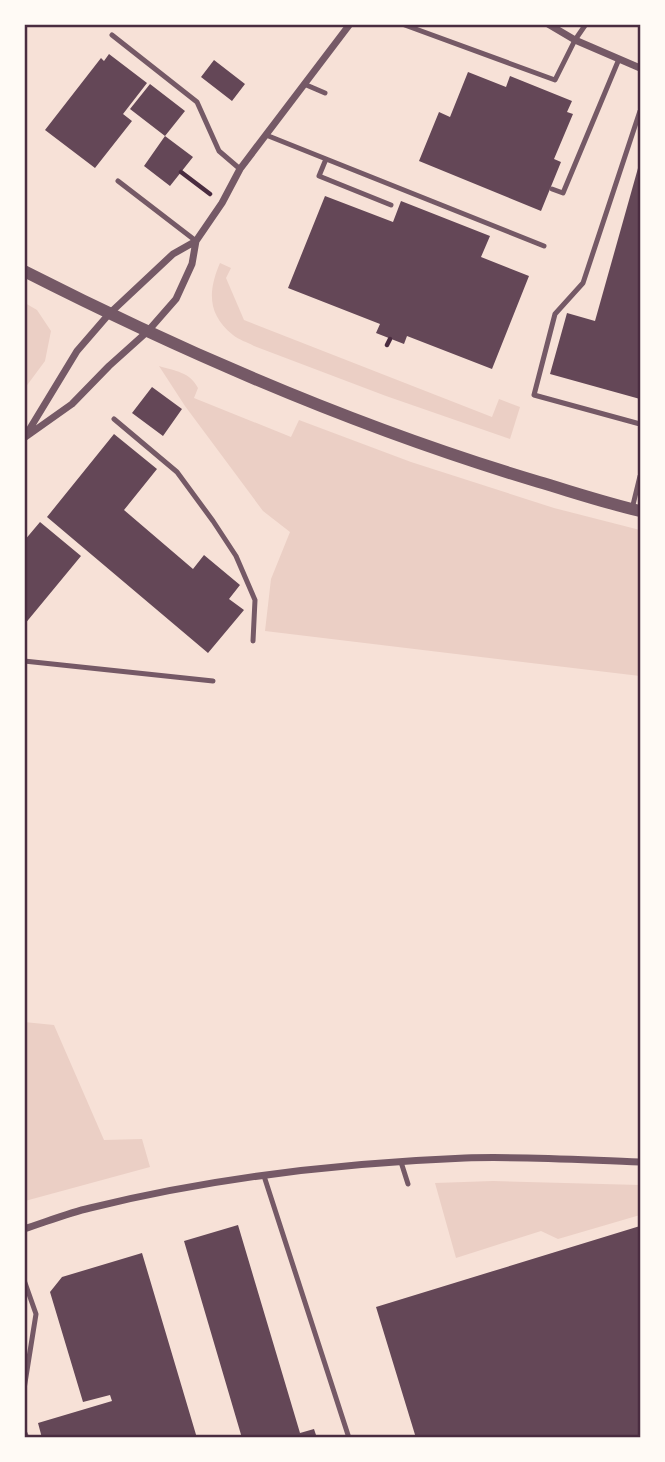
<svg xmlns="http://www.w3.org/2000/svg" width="665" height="1462" viewBox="0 0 665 1462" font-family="'DejaVu Sans',sans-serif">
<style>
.green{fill:#ebcfc5}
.building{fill:#644757}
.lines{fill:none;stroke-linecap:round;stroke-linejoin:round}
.path{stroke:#4a2c40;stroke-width:4.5}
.service{stroke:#755966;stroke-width:5}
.minor{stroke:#755966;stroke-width:7}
.tertiary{stroke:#755966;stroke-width:12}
.neatline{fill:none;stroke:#4a2c40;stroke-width:2.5}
</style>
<rect width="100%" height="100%" fill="#f7e1d7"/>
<path class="green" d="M 220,263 L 231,268 L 226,278 L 244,320 L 492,417 L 499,399 L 520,407 L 510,439 L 386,396 L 254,346 C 247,342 239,340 233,335 C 207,314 208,291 220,263 Z
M 25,303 L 37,310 L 51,331 L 45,361 L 25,388 Z
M 159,366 C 175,371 190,372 198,388 L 194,398 L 291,437 L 299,420 L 411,462 L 554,508 L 640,530 L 640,676 L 265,631 L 271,579 L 290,532 L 263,511 L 185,406 Z
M 24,1022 L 54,1025 L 104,1140 L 142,1139 L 150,1167 L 25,1201 Z
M 493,1181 L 640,1185 L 640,1215 L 558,1239 L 541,1231 L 456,1258 L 435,1183 Z"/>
<path class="building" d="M 109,54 L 147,83 L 123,114 L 132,121 L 95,168 L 45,130 L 101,58 L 104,61 Z
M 214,60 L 245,84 L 232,101 L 201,77 Z
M 468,72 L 506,87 L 510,76 L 572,101 L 567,112 L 573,114 L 554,159 L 561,162 L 541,211 L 419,161 L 439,112 L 450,117 Z
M 150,84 L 185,111 L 165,136 L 130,109 Z
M 165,136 L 193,157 L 170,186 L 144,166 Z
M 640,161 L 640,399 L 550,374 L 567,313 L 595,321 Z
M 325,196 L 393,222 L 401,201 L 490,236 L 481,257 L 529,276 L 492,369 L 407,336 L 404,344 L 376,333 L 380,324 L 288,288 Z
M 152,387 L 182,409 L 163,436 L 132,413 Z
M 114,434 L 157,469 L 124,510 L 193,569 L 204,555 L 240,585 L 229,599 L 244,610 L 208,653 L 47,517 Z
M 40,522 L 81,556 L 24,625 L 24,541 Z
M 238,1225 L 300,1433 L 314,1429 L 317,1438 L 242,1438 L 184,1241 Z
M 640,1226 L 640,1438 L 416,1438 L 376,1307 Z
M 142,1253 L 197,1438 L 42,1438 L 38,1423 L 112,1401 L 110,1395 L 83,1402 L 50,1292 L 62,1277 Z"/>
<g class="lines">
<path class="path" d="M 181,172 L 210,194
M 387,345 L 390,339"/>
<path class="service" d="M 402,24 L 555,80 L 575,40 L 586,24
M 112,35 L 197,102 L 219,151 L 240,169
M 304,84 L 325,93
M 640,111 L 583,283 L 555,314 L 534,395 L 640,424
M 266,135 L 544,246
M 326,159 L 319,176 L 391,205
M 118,181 L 196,241
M 552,189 L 563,193 L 619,59
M 114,419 L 177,472 L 213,521 L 236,556 L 255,600 L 253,641
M 632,509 L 640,476
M 24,661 L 213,681
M 401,1162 L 408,1184
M 264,1176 L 349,1438
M 24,1280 L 36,1314 L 24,1389
M 24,1431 L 27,1438"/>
<path class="minor" d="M 548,24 L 575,40 L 640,68
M 26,435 L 77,351 L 109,314 L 173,254 L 196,241
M 24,438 L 72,404 L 109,366 L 148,331 L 176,299 L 192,264 L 196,241 L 222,203 L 240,169 L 350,24
M 24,1229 C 46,1222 68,1213 90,1208 C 212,1178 339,1163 465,1158 C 523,1156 582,1160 640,1162"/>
<path class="tertiary" d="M 24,271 C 189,355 361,429 539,482 C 573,492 606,503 640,511"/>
</g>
<rect width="665" height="1462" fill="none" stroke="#fffaf5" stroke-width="52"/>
<rect x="26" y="26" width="613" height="1410" class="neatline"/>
</svg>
